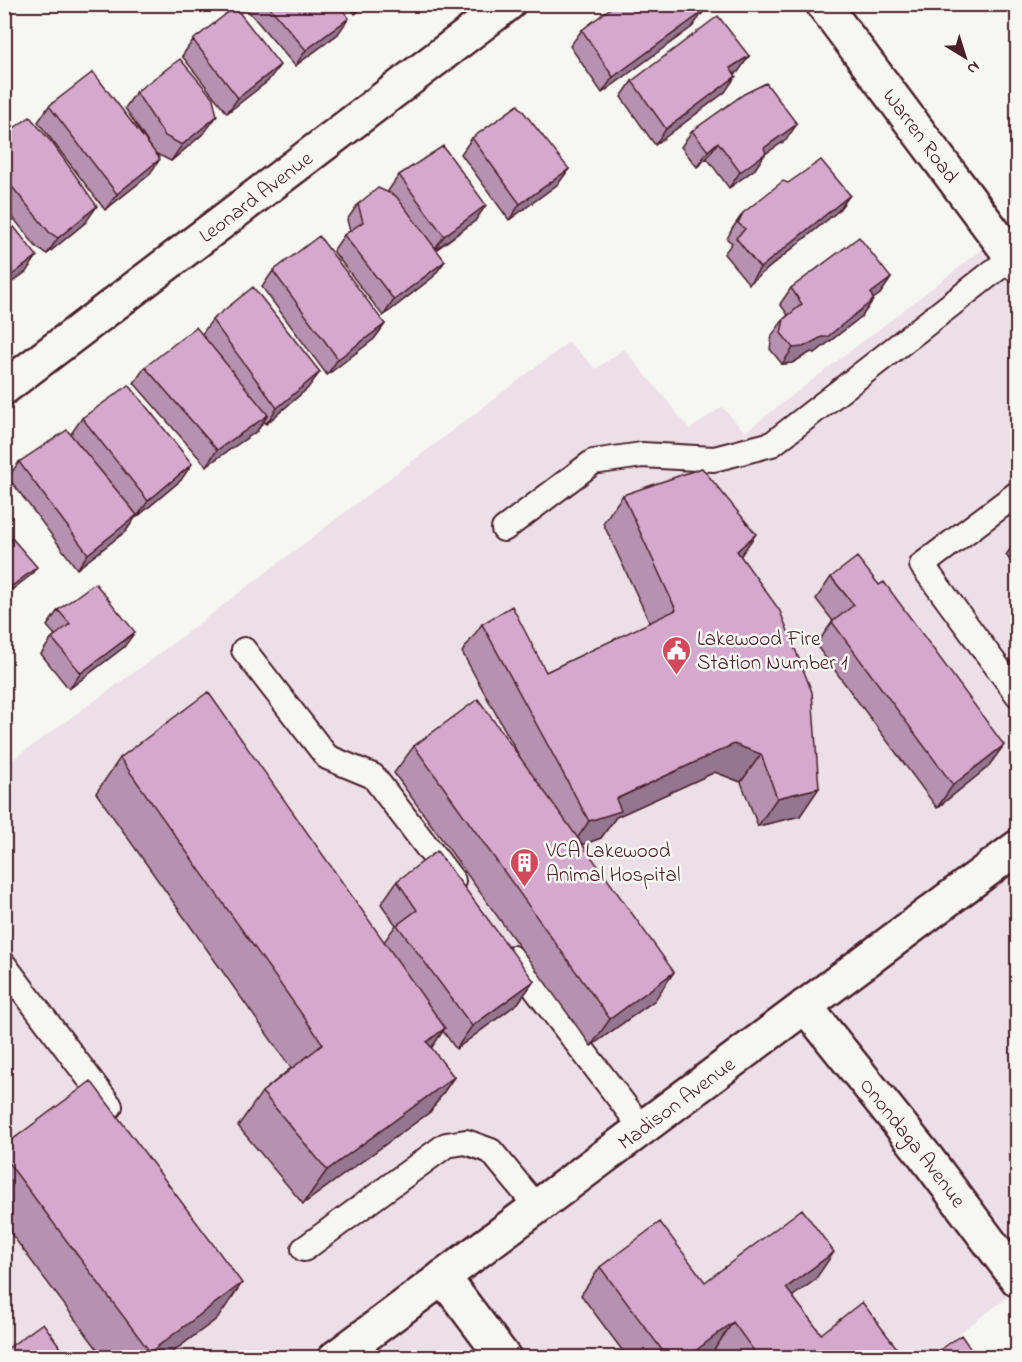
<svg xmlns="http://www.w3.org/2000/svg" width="1022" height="1362" viewBox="0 0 1022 1362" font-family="'Indie Flower',sans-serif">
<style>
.built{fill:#ecdfe7}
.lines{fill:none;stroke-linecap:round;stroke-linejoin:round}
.service-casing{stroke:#4a1f2b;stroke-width:28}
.minor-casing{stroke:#4a1f2b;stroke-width:38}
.secondary-casing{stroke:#4a1f2b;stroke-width:38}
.service{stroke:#f6f6f2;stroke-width:24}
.minor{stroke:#f6f6f2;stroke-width:33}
.secondary{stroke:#f6f6f2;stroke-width:33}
.wall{fill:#b691b0;stroke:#4a1f2b;stroke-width:1.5}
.shaded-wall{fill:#947690;stroke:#4a1f2b;stroke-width:1.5}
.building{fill:#d4a9cd;stroke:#4a1f2b;stroke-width:1.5}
.labels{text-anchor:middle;stroke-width:5;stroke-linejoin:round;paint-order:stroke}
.street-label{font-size:21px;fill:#4a1f2b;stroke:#f6f6f2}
.poi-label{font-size:21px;fill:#4a1f2b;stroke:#f6f6f2;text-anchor:start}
</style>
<rect width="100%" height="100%" fill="#f6f6f2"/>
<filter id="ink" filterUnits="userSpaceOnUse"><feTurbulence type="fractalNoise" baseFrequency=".0167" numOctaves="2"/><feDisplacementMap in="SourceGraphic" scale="12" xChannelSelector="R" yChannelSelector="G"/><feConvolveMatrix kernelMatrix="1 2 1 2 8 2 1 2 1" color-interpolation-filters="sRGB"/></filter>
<g filter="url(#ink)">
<path class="built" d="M 1017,223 L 1017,1290 L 928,1357 L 5,1357 L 4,766 L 151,660 L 569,342 L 596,369 L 624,349 L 690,429 L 722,407 L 745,432 Z"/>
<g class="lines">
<defs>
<path id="service" d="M 1018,493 L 922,565 L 1018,695
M 504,529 L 593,462 L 642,455 L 714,459 L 772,444 L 1012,257
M 244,650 L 327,757 L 373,776 L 453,881
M 512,958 L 642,1128
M 4,965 L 110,1106
M 304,1249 L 446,1145 L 466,1142 L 491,1151 L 537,1207"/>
<g id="minor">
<path id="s1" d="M 4,388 L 508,4"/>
<path id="s2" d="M 805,1006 L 925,1156 L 1018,1280"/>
<path d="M 443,1277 L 504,1358"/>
</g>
<g id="secondary">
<path id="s3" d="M 823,4 L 1018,265"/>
<path id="s4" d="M 335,1358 L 1018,847"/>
</g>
</defs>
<use href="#service" class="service-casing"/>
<use href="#minor" class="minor-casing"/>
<use href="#secondary" class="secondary-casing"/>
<use href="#service" class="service"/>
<use href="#minor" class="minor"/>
<use href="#secondary" class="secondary"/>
</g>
<path class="wall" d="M 244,4 L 338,4 L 338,34 L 295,66 L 244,6 Z
M 348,4 L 368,4 L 355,14 Z
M 692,27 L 602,93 L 570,46 L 582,30 Z
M 193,40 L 268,81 L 227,113 L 182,56 Z
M 749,56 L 738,72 L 734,74 L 725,92 L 655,145 L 621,97 L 632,81 Z
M 136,92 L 205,132 L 171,161 L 155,153 L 149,175 L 105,210 L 38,122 L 49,106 L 150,146 L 125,108 Z
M 692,131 L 786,140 L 765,154 L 755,169 L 729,188 L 707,158 L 697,167 L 681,147 Z
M 4,135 L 86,222 L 47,254 L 37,248 L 4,206 Z
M 472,138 L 569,169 L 558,184 L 509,220 L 461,154 Z
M 399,175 L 486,205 L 475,221 L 436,250 L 445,261 L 433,277 L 383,316 L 333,251 L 344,235 L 350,231 L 347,220 L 358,204 L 390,194 L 388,191 Z
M 788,183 L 850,195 L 838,211 L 749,284 L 724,254 L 732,243 L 727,239 L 732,229 L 743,213 Z
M 273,271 L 385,324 L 374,339 L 327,375 L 262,287 Z
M 891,278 L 880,294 L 873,299 L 873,300 L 862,316 L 815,353 L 811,352 L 792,363 L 782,364 L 770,349 L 772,335 L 784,319 L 788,315 L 780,304 L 791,288 Z
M 212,320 L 308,388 L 266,424 L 264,421 L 257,431 L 206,466 L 134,383 L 145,367 L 202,334 Z
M 82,418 L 181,480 L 137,517 L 136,516 L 126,531 L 77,569 L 8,477 L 19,462 L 71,434 Z
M 623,495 L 741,556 L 800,816 L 758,826 L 741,782 L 715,772 L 616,817 L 601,838 L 582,845 L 655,1000 L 591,1046 L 394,773 L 414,746 L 522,761 L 462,652 L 482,624 L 546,672 L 650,623 L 603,523 Z
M 1017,539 L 1017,570 L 1006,555 Z
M 831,577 L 988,767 L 937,808 L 816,645 L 833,621 L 816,599 Z
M 58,610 L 124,647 L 69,689 L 41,654 L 52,638 L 55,635 L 47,626 Z
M 120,758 L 384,942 L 396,925 L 381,904 L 397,881 L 534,981 L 518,1003 L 456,1049 L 443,1031 L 431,1048 L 454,1077 L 430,1112 L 303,1204 L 238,1126 L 262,1092 L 291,1068 L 96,793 Z
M 1017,1062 L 1017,1078 L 1012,1070 Z
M 4,1146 L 218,1318 L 164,1358 L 104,1358 L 4,1224 Z
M 600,1267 L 705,1282 L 815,1280 L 792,1296 L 821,1334 L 899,1351 L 895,1358 L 719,1358 L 714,1350 L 704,1358 L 628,1358 L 581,1295 Z"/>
<path class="shaded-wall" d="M 362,4 L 368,4 L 355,14 Z
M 704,11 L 692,27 L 602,93 L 613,77 Z
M 349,18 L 338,34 L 295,66 L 306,50 Z
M 749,56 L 738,72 L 719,84 L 730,68 Z
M 280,65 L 268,81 L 227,113 L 238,98 Z
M 736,76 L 725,92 L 655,145 L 666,129 Z
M 217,116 L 205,132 L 171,161 L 182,145 Z
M 797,124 L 786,140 L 765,154 L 755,169 L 729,188 L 740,172 L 764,148 Z
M 718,142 L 707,158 L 697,167 L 708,151 Z
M 160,159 L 149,175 L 105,210 L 117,194 Z
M 569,169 L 558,184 L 509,220 L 520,204 Z
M 850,195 L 838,211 L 749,284 L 760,268 Z
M 486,205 L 475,221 L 433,251 L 444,236 Z
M 97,206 L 86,222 L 47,254 L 58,238 Z
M 37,256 L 26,272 L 4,288 L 4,281 Z
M 445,261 L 433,277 L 383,316 L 394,300 Z
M 891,278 L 880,294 L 859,309 L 871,293 Z
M 873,300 L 862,316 L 815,353 L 811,352 L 792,363 L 782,364 L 793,348 Z
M 385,324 L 374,339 L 327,375 L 338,359 Z
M 320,372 L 308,388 L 266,424 L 277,408 Z
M 268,415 L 257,431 L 206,466 L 217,450 Z
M 192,464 L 181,480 L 137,517 L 148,501 Z
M 137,515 L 126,531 L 77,569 L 88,554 Z
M 756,534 L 737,561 L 737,551 Z
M 37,567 L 31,575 L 4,596 L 4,592 Z
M 135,632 L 124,647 L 69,689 L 81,673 Z
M 734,744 L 761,754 L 741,782 L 715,772 L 616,817 L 601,838 L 570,849 L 589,821 L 616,799 Z
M 1004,745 L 988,767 L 937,808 L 953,785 Z
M 819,788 L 800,816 L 758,826 L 777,798 Z
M 674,972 L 655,1000 L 591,1046 L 610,1019 Z
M 534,981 L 518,1003 L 456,1049 L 472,1026 Z
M 445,1028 L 421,1063 L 427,1042 Z
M 454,1077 L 430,1112 L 303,1204 L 327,1170 Z
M 834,1252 L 815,1280 L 767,1315 L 786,1288 Z
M 242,1283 L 218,1318 L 164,1358 L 146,1358 L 150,1352 Z
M 733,1322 L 714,1350 L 704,1358 L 686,1358 Z"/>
<path class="building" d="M 267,4 L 338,4 L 349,18 L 306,50 Z
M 616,4 L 698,4 L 704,11 L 613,77 L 582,30 Z
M 235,7 L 280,65 L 238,98 L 193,40 Z
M 718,16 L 749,56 L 730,68 L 736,76 L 666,129 L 632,81 Z
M 180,59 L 213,98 L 217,116 L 182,145 L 165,136 L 136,92 Z
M 93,72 L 160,159 L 117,194 L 49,106 Z
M 766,83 L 797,124 L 764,148 L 766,153 L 740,172 L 718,142 L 708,151 L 692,131 L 744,94 Z
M 518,105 L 569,169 L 520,204 L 472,138 Z
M 30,117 L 53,144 L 97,206 L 58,238 L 49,232 L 4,177 L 4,135 Z
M 443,146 L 486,205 L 444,236 L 399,175 Z
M 821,160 L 850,195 L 760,268 L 736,238 L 745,229 L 738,223 L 743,213 L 783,181 L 788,183 Z
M 378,188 L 396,196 L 445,261 L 394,300 L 344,235 L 363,222 L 358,204 Z
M 4,214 L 37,256 L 4,281 Z
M 319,236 L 385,324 L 338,359 L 273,271 Z
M 859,237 L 891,278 L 871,293 L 873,300 L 827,337 L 822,337 L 803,347 L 793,348 L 781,333 L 784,319 L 802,304 L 791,288 Z
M 253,287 L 320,372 L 277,408 L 212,320 Z
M 196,327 L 268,415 L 217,450 L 145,367 Z
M 129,385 L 192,464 L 148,501 L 82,418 Z
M 67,430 L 137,515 L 88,554 L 19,462 Z
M 702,468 L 756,534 L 737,551 L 780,611 L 812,692 L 819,788 L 777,798 L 761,754 L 734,744 L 616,799 L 621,811 L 589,821 L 482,624 L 512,606 L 546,672 L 676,610 L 623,495 Z
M 4,529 L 37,567 L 4,592 Z
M 857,557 L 879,585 L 884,582 L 1004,745 L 953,785 L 832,622 L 854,605 L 831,577 Z
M 95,583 L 135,632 L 81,673 L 52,638 L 70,624 L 58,610 Z
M 208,692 L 445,1028 L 427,1042 L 454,1077 L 327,1170 L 262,1092 L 323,1044 L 120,758 Z
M 478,699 L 674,972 L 610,1019 L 414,746 Z
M 437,851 L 534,981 L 472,1026 L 397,925 L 417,910 L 397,881 Z
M 91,1081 L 242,1283 L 150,1352 L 4,1157 L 4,1146 Z
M 802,1209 L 834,1252 L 786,1288 L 821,1334 L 862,1302 L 899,1351 L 891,1358 L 759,1358 L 733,1322 L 686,1358 L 668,1358 L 600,1267 L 660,1222 L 705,1282 Z
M 43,1323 L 68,1358 L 4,1358 L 4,1351 Z
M 961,1335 L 977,1358 L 929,1358 Z"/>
</g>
<defs>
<symbol id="civic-pin" viewBox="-11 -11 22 30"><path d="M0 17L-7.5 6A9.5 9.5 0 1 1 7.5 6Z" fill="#d1495b" stroke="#f6f6f2"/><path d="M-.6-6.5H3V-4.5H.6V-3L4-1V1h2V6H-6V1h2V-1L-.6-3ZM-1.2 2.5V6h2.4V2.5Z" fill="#fff"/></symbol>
<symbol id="building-pin" viewBox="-11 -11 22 30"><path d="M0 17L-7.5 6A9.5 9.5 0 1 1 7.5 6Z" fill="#d1495b" stroke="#f6f6f2"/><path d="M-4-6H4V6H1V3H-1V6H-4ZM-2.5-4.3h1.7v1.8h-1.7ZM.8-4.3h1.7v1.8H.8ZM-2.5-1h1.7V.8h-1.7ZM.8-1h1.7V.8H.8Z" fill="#fff"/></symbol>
</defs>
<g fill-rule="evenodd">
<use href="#civic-pin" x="660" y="634" width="33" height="45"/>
<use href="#building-pin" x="508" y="846" width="33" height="45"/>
</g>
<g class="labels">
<g class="street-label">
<text dy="7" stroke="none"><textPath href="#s3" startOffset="164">Warren Road</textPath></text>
<text dy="7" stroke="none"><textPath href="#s1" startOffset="316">Leonard Avenue</textPath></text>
<text dy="7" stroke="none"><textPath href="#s4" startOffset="426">Madison Avenue</textPath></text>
<text dy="7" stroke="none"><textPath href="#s2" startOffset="174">Onondaga Avenue</textPath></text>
</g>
<g class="poi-label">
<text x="697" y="645">Lakewood Fire<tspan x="697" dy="24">Station Number 1</tspan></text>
<text x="546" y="857">VCA Lakewood<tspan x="546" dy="24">Animal Hospital</tspan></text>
</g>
</g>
<rect width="1022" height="1362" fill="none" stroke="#f6f6f2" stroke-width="24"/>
<rect x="12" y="12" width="998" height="1338" fill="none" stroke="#4a1f2b" stroke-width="2" filter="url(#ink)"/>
<g transform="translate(965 57) rotate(142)" stroke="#f6f6f2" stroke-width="4.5" paint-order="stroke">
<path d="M0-4.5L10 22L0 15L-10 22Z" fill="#4a1f2b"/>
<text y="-9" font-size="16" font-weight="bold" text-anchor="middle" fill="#4a1f2b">N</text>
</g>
</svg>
